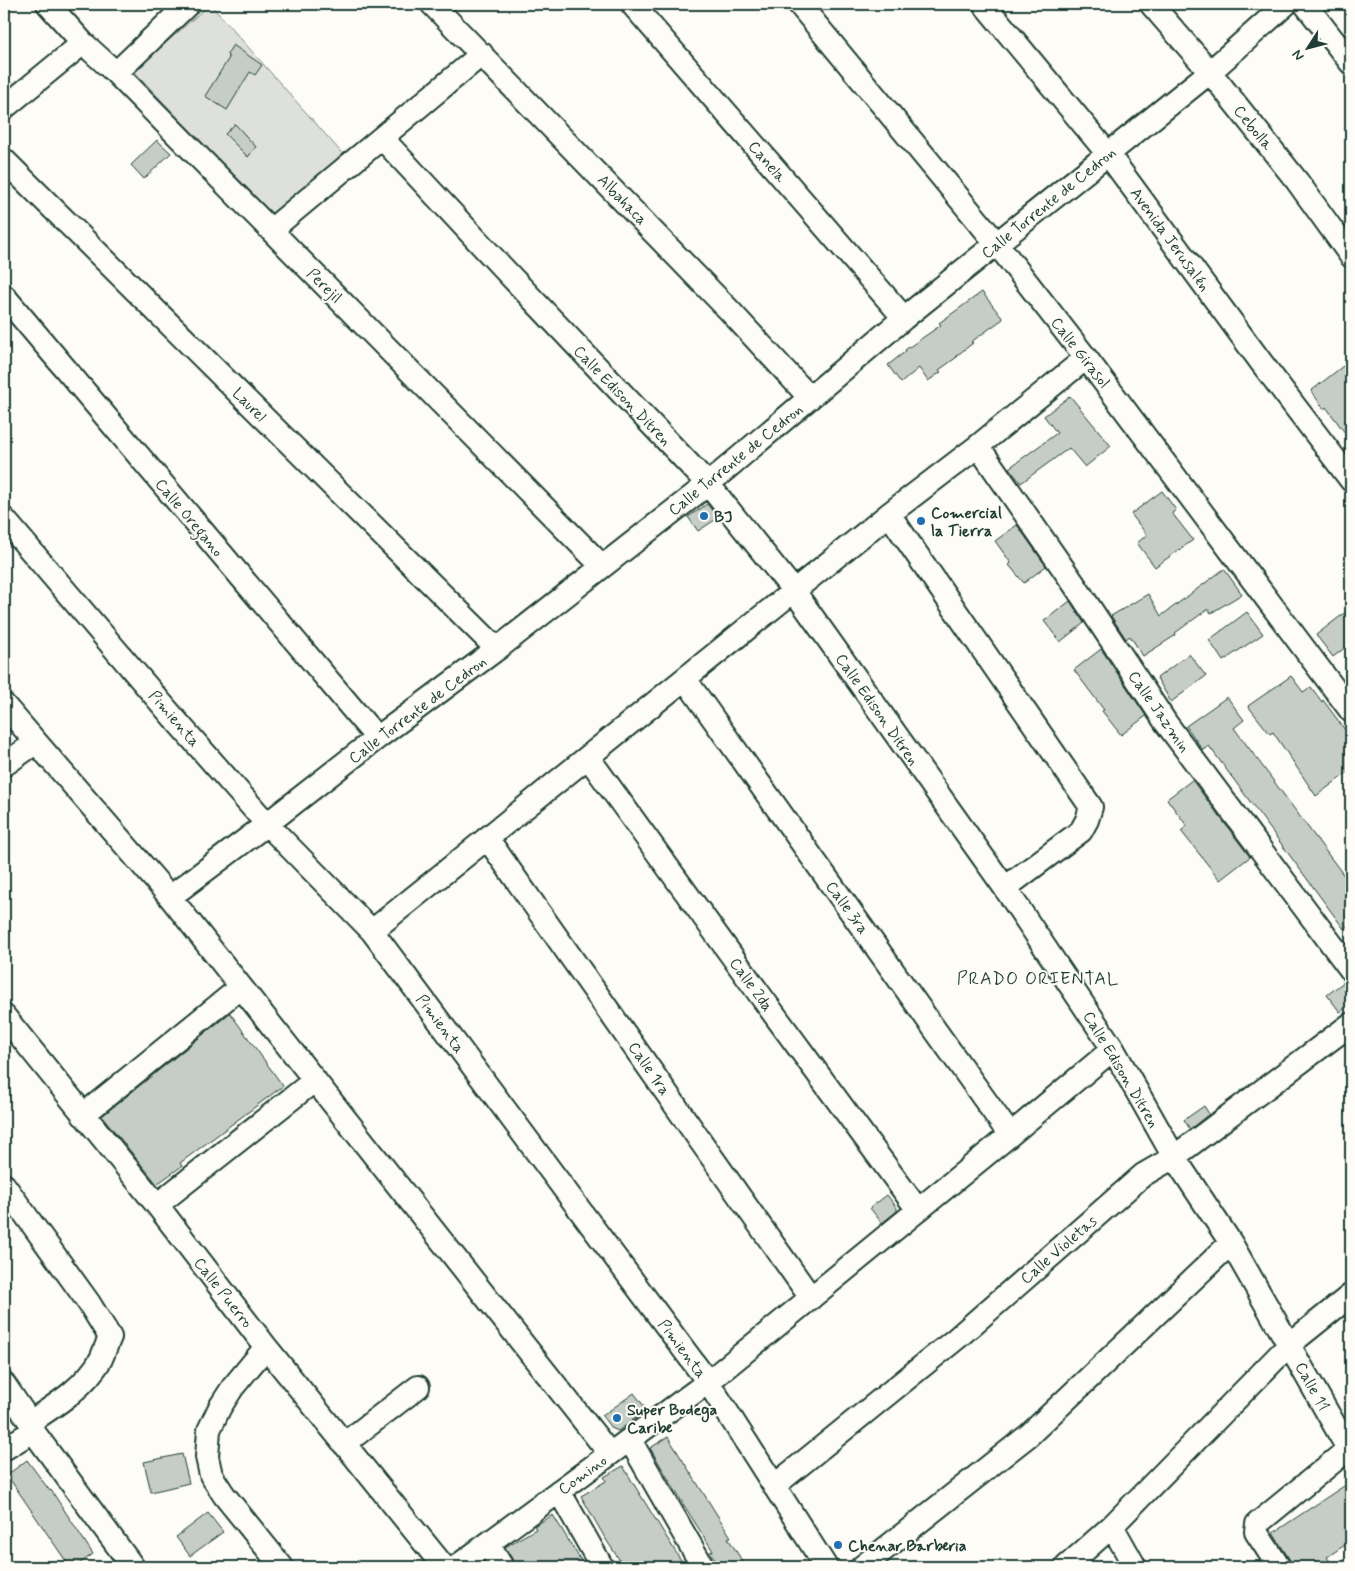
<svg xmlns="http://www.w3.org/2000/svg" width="1355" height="1571" viewBox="0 0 1355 1571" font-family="Mynerve,sans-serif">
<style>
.green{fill:#dde0db;stroke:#7e8e88}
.building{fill:#c6cdc7;stroke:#1f3d34}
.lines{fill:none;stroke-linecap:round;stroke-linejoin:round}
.minor-casing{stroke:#1f3d34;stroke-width:26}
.minor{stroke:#fdfcf7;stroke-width:22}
.poi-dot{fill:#1f6fb2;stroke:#fdfcf7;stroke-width:2}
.labels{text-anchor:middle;stroke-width:4;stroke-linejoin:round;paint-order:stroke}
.street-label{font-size:16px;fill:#1f3d34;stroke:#fdfcf7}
.poi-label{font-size:16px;font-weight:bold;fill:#1f3d34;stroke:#fdfcf7;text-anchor:start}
.neighbourhood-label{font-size:18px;letter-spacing:1px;fill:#1f3d34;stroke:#fdfcf7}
</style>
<rect width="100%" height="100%" fill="#fdfcf7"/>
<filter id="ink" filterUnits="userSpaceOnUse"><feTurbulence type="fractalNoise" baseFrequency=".02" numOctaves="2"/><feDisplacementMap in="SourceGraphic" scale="10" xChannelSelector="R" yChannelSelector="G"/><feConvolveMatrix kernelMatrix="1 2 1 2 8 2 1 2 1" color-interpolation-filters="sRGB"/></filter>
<g filter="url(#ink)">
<path class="green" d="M 210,4 L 348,160 L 275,216 L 187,128 L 134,71 Z"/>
<path class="building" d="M 233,45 L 262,65 L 255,75 L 250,72 L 227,110 L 205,96 L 229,58 L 227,54 Z
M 235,124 L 256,147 L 248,157 L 225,134 Z
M 157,140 L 171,153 L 144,179 L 131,165 Z
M 982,292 L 1003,319 L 971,342 L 973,343 L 956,356 L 957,357 L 939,370 L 941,372 L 928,381 L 919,368 L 901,383 L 888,365 L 906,351 L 905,350 L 941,325 L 939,323 Z
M 1343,366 L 1351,376 L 1351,441 L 1326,407 L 1324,409 L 1311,391 Z
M 1070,396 L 1111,446 L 1085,467 L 1069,448 L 1021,483 L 1009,468 L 1057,433 L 1044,416 Z
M 1162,491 L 1176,510 L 1172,513 L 1193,540 L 1155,567 L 1137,543 L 1147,535 L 1131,514 Z
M 707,504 L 718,518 L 698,531 L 688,517 Z
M 1017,525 L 1046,566 L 1024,583 L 1009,565 L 1011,563 L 995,541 Z
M 1224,569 L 1242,594 L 1211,613 L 1208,609 L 1175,633 L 1176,635 L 1143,656 L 1130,636 L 1126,639 L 1111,616 L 1148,594 L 1161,616 Z
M 1070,601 L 1084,623 L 1060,642 L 1044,621 Z
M 1351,608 L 1351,643 L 1333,657 L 1316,635 Z
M 1247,612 L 1263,634 L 1223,661 L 1209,640 Z
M 1101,649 L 1146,716 L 1121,735 L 1102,711 L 1104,710 L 1074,670 Z
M 1189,654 L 1206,676 L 1171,702 L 1157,678 Z
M 1291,676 L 1303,692 L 1311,687 L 1322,702 L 1323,700 L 1351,738 L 1351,770 L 1316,796 L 1273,732 L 1270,734 L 1248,706 Z
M 1227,697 L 1244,720 L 1234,728 L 1351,885 L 1351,923 L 1344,929 L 1209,746 L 1203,750 L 1186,726 Z
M 1192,780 L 1250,857 L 1220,880 L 1181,831 L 1187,826 L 1167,799 Z
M 1345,981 L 1351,983 L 1351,1004 L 1340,1012 L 1327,995 Z
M 230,1013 L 283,1086 L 180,1163 L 182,1166 L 157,1184 L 102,1116 Z
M 1204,1106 L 1209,1114 L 1190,1129 L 1184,1120 Z
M 887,1195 L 897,1208 L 897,1211 L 882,1223 L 870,1208 Z
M 634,1393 L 647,1410 L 618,1431 L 611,1428 L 602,1416 Z
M 668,1437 L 731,1537 L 728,1538 L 746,1567 L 720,1567 L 710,1552 L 713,1551 L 685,1507 L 650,1448 Z
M 182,1454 L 189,1483 L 151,1492 L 144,1462 Z
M 27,1460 L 50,1491 L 51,1490 L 93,1554 L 75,1567 L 70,1567 L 7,1475 Z
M 623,1466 L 633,1483 L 685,1567 L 624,1567 L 605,1538 L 581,1496 L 606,1481 L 604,1477 Z
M 1347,1484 L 1351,1491 L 1351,1541 L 1327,1557 L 1334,1567 L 1292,1567 L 1290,1560 L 1273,1533 Z
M 208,1513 L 223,1532 L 190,1556 L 176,1537 Z
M 553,1515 L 585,1567 L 517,1567 L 505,1547 L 536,1529 L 534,1526 Z"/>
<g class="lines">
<defs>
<path id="minor" d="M 48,4 L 83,43 L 116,73 L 602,566
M 432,4 L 729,310 L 810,398
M 632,4 L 904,318
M 799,4 L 997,244 L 1086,358 L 1351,711
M 984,4 L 1108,154 L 1261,362 L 1351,480
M 1151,4 L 1210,72 L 1297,181 L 1351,256
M 1305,4 L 1351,63
M 116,73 L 188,4
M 4,108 L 83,43
M 382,138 L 501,266 L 708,484 L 794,591 L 1005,888 L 1113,1049 L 1174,1157 L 1231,1243 L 1351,1454
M 4,160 L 497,649
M 271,230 L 482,54
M 4,296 L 377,738
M 978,446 L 1074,584 L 1166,723 L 1351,970
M 889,514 L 1091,807 L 1087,820 L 1081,831 L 1005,888
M 4,519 L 179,724 L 267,824 L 372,931 L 708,1382 L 826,1567
M 685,679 L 1010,1135
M 4,705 L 170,897 L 610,1454
M 588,757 L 763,999 L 918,1210
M 4,765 L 35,743
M 487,838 L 811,1298
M 170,897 L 267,824 L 377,738 L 497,649 L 708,484 L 904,318 L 1210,72 L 1286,4
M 372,931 L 889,514 L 978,446 L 1086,358
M 4,1016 L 157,1205 L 266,1347 L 444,1567
M 83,1115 L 241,987
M 4,1185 L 89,1303 L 110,1337 C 107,1344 104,1352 101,1359 C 85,1387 56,1405 30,1422
M 157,1205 L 315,1080
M 266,1347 L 233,1387 L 220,1407 L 209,1430 L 207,1457 L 211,1475 L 224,1495 L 282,1567
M 4,1384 L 30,1422 L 33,1431 L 133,1567
M 630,1440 L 703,1567
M 344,1444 L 418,1387
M 4,1449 L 33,1431
M 774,1486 L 957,1338 L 1143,1175 L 1174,1157 L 1351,1024
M 559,1491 L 602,1567
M 1112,1526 L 1135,1567
M 488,1544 L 502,1567
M 456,1567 L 708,1382 L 1010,1135 L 1113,1049
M 862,1567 L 1029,1435 L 1231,1243
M 1066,1567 L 1112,1526 L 1290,1344 L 1351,1295
M 1279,1567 L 1256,1532 L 1257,1524 L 1351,1447"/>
</defs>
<use href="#minor" class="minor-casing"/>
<use href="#minor" class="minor"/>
</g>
</g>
<g class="poi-dot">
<circle cx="704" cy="516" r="5"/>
<circle cx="921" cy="521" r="5"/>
<circle cx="617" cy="1418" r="5"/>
<circle cx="838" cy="1545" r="5"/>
</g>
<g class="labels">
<g class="street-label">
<text transform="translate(1254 127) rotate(51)" y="6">Cebolla</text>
<text transform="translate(768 161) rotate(49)" y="6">Canela</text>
<text transform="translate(623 199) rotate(46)" y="6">Albahaca</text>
<text transform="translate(1048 202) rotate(-39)" y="6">Calle Torrente de Cedron</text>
<text transform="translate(1171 239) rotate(54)" y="6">Avenida Jerusalén</text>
<text transform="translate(325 285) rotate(45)" y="6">Perejil</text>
<text transform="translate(1081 352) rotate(52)" y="6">Calle Girasol</text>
<text transform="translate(623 395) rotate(46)" y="6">Calle Edison Ditren</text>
<text transform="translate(250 404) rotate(45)" y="6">Laurel</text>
<text transform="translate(735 459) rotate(-39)" y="6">Calle Torrente de Cedron</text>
<text transform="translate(190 517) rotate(50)" y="6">Calle Oregano</text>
<text transform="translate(417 709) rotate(-37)" y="6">Calle Torrente de Cedron</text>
<text transform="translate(878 709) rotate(55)" y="6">Calle Edison Ditren</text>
<text transform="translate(1160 711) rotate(55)" y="6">Calle Jazmin</text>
<text transform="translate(175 718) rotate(49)" y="6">Pimienta</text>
<text transform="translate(848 907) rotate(54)" y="6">Calle 3ra</text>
<text transform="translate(752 984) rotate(54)" y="6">Calle 2da</text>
<text transform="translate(441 1023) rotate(53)" y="6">Pimienta</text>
<text transform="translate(650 1068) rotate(55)" y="6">Calle 1ra</text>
<text transform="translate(1122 1069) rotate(59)" y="6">Calle Edison Ditren</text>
<text transform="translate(1058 1249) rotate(-41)" y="6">Calle Violetas</text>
<text transform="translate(224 1292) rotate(52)" y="6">Calle Puerro</text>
<text transform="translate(683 1348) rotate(53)" y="6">Pimienta</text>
<text transform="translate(1313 1386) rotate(61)" y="6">Calle 11</text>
<text transform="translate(582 1474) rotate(-36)" y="6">Comino</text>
</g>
<g class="poi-label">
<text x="931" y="518">Comercial<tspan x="931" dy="18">la Tierra</tspan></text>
<text x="714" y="522">BJ</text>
<text x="627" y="1415">Super Bodega<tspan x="627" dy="18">Caribe</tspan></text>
<text x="848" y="1551">Chenar Barberia</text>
</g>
<g class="neighbourhood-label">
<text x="1038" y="984">PRADO ORIENTAL</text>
</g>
</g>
<rect width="1355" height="1571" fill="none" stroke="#fdfcf7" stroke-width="20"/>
<rect x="10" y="10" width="1335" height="1551" fill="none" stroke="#1f3d34" stroke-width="2" filter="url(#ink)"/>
<g transform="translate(1308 48) rotate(234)" stroke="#fdfcf7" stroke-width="4" paint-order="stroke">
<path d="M0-4L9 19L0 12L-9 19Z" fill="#1f3d34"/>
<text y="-8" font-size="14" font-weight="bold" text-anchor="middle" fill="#1f3d34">N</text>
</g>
</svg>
